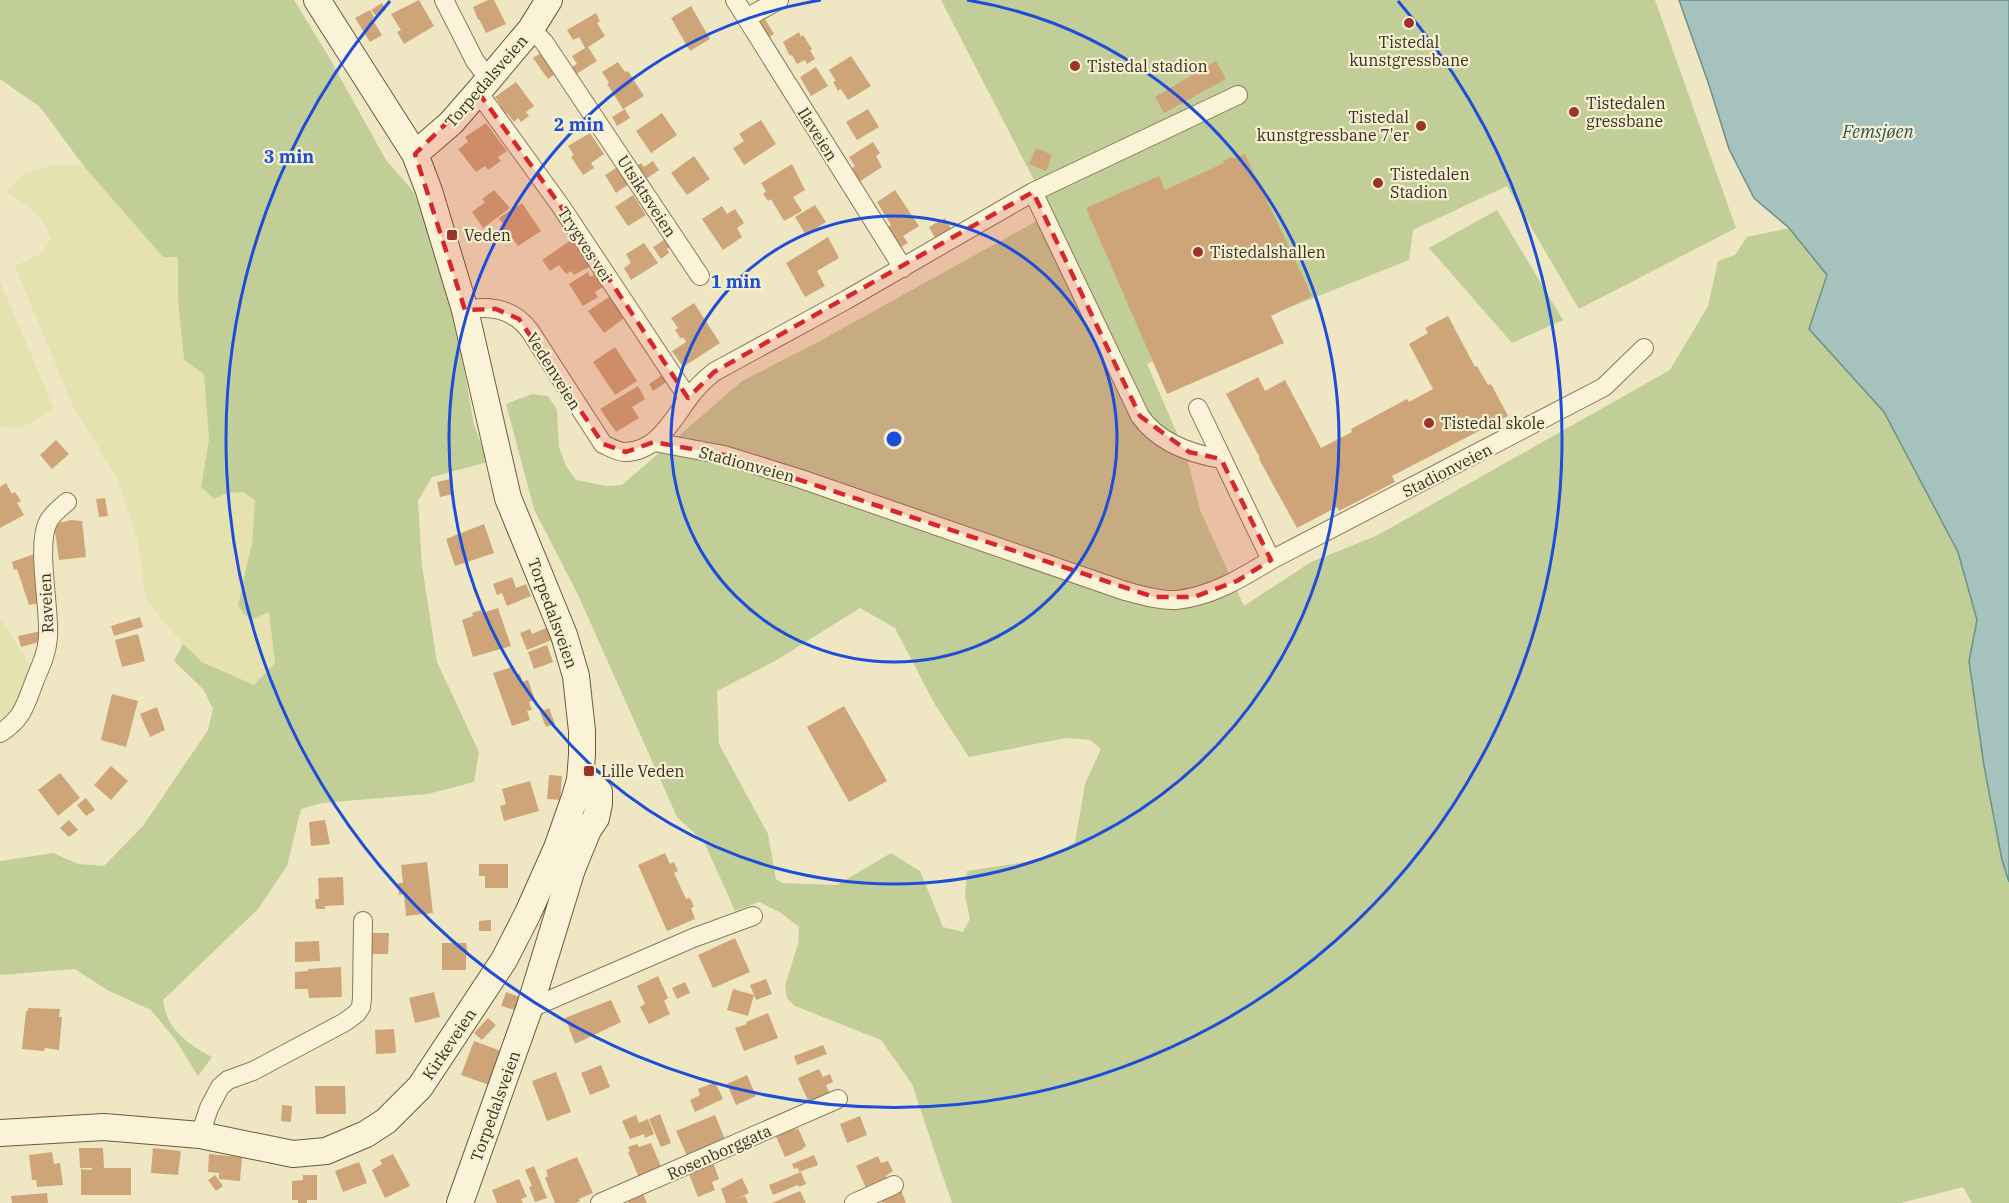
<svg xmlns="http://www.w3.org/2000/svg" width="2009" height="1203" viewBox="0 0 2009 1203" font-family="'IBM Plex Serif',serif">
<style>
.farmland{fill:#e5e2b0}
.green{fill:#c2ce97;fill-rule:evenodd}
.water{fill:#a5c2bd;stroke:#6c918b;stroke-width:1.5}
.building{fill:#cea578}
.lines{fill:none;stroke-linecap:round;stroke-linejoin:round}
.street-casing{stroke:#8a7859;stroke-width:20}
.secondary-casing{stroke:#6c593d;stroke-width:28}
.street{stroke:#faf3d7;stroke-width:18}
.secondary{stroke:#faf3d7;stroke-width:26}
.marked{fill:#d62828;fill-opacity:0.2;stroke:#d62828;stroke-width:4.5;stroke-dasharray:12 8;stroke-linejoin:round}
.ring{fill:none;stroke:#1d4ed8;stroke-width:3}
.poi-dot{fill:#9b3328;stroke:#f6f0d3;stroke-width:2}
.labels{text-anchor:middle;stroke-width:4.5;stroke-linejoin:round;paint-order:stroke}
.poi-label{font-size:16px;fill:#3a2e1e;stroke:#f6f0d3;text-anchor:start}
.street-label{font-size:16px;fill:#3a2e1e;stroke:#f6f0d3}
.water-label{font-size:18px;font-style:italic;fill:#2d585a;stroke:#f6f0d3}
.centre{fill:#1d4ed8;stroke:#f6f0d3;stroke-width:3}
.ring-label{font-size:18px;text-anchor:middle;font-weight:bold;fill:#1d4ed8;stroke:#f6f0d3;stroke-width:4.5;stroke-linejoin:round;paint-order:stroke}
</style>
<rect width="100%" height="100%" fill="#efe7c3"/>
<path class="farmland" d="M 52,165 L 83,165 L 163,257 L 178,257 L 178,300 L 184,360 L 204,374 L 209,439 L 201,487 L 214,499 L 227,493 L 245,492 L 255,501 L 252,543 L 272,622 L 275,663 L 254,685 L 202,662 L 183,644 L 146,600 L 137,537 L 117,477 L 74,409 L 15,266 L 42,253 L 51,239 L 41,218 L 27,205 L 6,193 L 23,174 Z
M 0,281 L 54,409 L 34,422 L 17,428 L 3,427 L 0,424 Z
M 0,619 L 32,667 L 20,702 L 0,726 Z"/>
<path class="green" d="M 0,0 L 294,0 L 326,52 L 386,160 L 412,190 L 434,234 L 455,319 L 474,425 L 488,462 L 432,477 L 418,501 L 422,566 L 437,662 L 479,752 L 474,782 L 428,794 L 322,803 L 301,809 L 287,866 L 258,909 L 163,1000 C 166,1029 188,1044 212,1057 L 198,1076 L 175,1039 L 151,1010 L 107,990 L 75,969 L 0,975 L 0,861 L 53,853 L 78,864 L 104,866 L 143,826 L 208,730 L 213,709 L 203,689 L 174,661 L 183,644 L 202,662 L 254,685 L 275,663 L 269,612 L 250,620 L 238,606 L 252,543 L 255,501 L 244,492 L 227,493 L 214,499 L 201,487 L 209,439 L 204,374 L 184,360 L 178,300 L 178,257 L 163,257 L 83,165 L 40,107 L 0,79 Z
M 941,0 L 1655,0 L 1736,228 L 1579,309 L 1507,186 L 1413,230 L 1409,260 L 1147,364 L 1186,454 L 1200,510 L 1244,606 L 1311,562 L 1376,536 L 1670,370 L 1708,306 L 1718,261 L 1735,255 L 1747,237 L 1789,228 L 1827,275 L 1809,329 L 1884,412 L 1958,552 L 1977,620 L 1969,661 L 1984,766 L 2002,860 L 2009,882 L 2009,1203 L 1972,1203 L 1963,1187 L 1901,1203 L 952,1203 L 912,1084 L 881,1040 L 795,1006 L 787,998 L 785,986 L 798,944 L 799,927 L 781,913 L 759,902 L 735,911 L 704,842 L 677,817 L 579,597 L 534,509 L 506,404 L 532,394 L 548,396 L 557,410 L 559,447 L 566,466 L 576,480 L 606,486 L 622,485 L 742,381 L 818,342 L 1033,223 L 1050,211 ZM 860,608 L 895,628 L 934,703 L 969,757 L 1066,738 L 1090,740 L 1101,749 L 1085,784 L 1075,842 L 1046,859 L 967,871 L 965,896 L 970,919 L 963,932 L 943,927 L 920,871 L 891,853 L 837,885 L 782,883 L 776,879 L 768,834 L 719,744 L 717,691 L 775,661 Z
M 1497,210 L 1563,320 L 1512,343 L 1429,248 Z"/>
<path class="water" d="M 1679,0 L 2009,0 L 2009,882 L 2002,860 L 1984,766 L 1969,661 L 1977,620 L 1958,552 L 1884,412 L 1809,329 L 1827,275 L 1789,228 L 1754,198 L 1729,149 L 1709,85 Z"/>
<path class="building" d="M 419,0 L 434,26 L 404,44 L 397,32 L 401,30 L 391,14 Z
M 488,0 L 494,0 L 506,24 L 486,33 L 479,19 L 478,20 L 473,7 Z
M 382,3 L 386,10 L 376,16 L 371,10 Z
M 691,6 L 710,39 L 690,51 L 671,18 Z
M 370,10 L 374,17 L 372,19 L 382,35 L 370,42 L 355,18 Z
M 596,13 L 600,21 L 597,23 L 605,36 L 588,47 L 597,61 L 573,76 L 569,69 L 577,64 L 572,56 L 585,48 L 579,37 L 573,40 L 567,30 Z
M 765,19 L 774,34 L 765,39 L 756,24 Z
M 799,32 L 801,37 L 803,35 L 812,49 L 810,50 L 815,59 L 807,64 L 805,60 L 797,64 L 792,55 L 790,56 L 783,42 Z
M 544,51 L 558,72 L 548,79 L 533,58 Z
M 851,56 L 871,86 L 848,100 L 841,89 L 838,91 L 833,82 L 836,81 L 829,70 Z
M 1216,61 L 1226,79 L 1164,113 L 1155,97 Z
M 618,62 L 625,72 L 628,71 L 644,96 L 623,109 L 607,84 L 609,83 L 602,72 Z
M 816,67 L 828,86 L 811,96 L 800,77 Z
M 516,82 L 534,106 L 526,112 L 529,116 L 521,122 L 518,118 L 514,122 L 507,113 L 504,115 L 498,108 L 501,106 L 495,97 Z
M 625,109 L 630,118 L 617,126 L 612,117 Z
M 868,109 L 879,127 L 857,140 L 846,122 Z
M 662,113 L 677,135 L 651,153 L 636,131 Z
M 761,120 L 776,144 L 744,165 L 733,148 L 744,141 L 739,134 Z
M 486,123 L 507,151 L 498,157 L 501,161 L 488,170 L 485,166 L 476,172 L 458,149 L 468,142 L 465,137 Z
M 590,133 L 604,154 L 591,163 L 594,168 L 583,175 L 571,157 L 574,155 L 568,146 Z
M 873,142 L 880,153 L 876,156 L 882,167 L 859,182 L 850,169 L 855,166 L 849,157 Z
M 1036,148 L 1052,155 L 1046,171 L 1029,164 Z
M 1245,154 L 1312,296 L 1271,316 L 1284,343 L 1167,394 L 1086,208 L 1159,176 L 1165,190 L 1224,163 L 1223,161 L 1232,157 L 1234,159 Z
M 694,156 L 710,179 L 687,195 L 671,173 Z
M 653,161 L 659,170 L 643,181 L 634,168 L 641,163 L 644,167 Z
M 792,164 L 805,190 L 793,197 L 802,211 L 784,221 L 771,199 L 768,201 L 763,194 L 766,191 L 761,183 Z
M 619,166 L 629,184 L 616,193 L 605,175 Z
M 494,190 L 510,208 L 483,228 L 472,212 L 485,202 L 482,199 Z
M 895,190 L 919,226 L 903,236 L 908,243 L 901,247 L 888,227 L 891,225 L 877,202 Z
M 633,195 L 646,215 L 628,226 L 615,207 Z
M 522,203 L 541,231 L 518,246 L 508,232 L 505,234 L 500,227 L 503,224 L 499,218 Z
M 815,205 L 826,222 L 806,235 L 795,217 Z
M 722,206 L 727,214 L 735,209 L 744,223 L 737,228 L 742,237 L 723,250 L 702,219 Z
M 945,218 L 951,229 L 935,238 L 929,227 Z
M 828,237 L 839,258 L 817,271 L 825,286 L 805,297 L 786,263 Z
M 667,238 L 672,245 L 667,249 L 669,253 L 661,259 L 653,247 Z
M 571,240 L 589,267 L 574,275 L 571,271 L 566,274 L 559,265 L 550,271 L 542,260 Z
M 644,243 L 658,263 L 631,280 L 624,268 L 631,263 L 626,254 Z
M 588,272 L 590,277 L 596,273 L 606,285 L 595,292 L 598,297 L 583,306 L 569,284 Z
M 612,295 L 627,316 L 604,333 L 588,311 Z
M 694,303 L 720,343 L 683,367 L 672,351 L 686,342 L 683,337 L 681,339 L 675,330 L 678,328 L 671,318 Z
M 1448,316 L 1475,367 L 1477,366 L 1488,385 L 1491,384 L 1508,416 L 1392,476 L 1395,482 L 1339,511 L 1337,507 L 1297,528 L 1259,459 L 1260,458 L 1226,394 L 1258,377 L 1265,391 L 1285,380 L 1321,448 L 1352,432 L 1351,429 L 1407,399 L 1409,402 L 1433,389 L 1409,344 L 1428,333 L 1425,328 Z
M 615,347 L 637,381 L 615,395 L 593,362 Z
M 664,374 L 668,381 L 653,391 L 649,384 Z
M 638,386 L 645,399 L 632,407 L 639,418 L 616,432 L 600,409 Z
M 56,440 L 69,454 L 52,469 L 40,455 Z
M 450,479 L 453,494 L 440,497 L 437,482 Z
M 6,483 L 12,494 L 15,492 L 21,501 L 17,503 L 24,515 L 0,528 L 0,487 Z
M 105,498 L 108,516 L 99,517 L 96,499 Z
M 71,520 L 82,521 L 86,557 L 59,560 L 54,524 Z
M 484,524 L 494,553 L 455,566 L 446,539 Z
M 34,554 L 37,565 L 34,566 L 39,603 L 29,605 L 17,569 L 14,570 L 12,562 Z
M 512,577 L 516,588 L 526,584 L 531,596 L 507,606 L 502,593 L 497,595 L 493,584 Z
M 498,608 L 511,646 L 473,657 L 462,620 L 473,616 L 472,613 L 481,610 L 482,613 Z
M 140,617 L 143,627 L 114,636 L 111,626 Z
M 546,628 L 549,628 L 554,639 L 527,650 L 520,633 L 530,629 L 532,634 Z
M 41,631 L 43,641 L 21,647 L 18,636 Z
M 138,634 L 145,661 L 122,667 L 115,640 Z
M 547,645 L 553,662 L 534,669 L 528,652 Z
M 512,667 L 515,676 L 520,674 L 522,682 L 528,680 L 535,700 L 529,702 L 532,710 L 527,711 L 530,720 L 512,726 L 493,673 Z
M 112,694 L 138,701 L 126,747 L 101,740 Z
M 844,706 L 887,781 L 849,802 L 807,727 Z
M 157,707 L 165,730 L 150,737 L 140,714 Z
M 549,708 L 555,724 L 546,727 L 540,712 Z
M 111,766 L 128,781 L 111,800 L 94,785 Z
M 60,773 L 80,798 L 58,816 L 38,790 Z
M 549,775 L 562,776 L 560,800 L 547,799 Z
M 530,781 L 539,811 L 504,821 L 500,806 L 506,804 L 502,789 Z
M 86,798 L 95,810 L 86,816 L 77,805 Z
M 69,820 L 78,830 L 69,837 L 60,828 Z
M 325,820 L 330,844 L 311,846 L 309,822 Z
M 665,853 L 670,864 L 674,862 L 678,871 L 674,873 L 686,899 L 690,898 L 694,907 L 691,908 L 695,919 L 667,931 L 638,865 Z
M 427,862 L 433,913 L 406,916 L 404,894 L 399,895 L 398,883 L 403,883 L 401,865 Z
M 479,864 L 508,864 L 508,888 L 485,888 L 485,876 L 479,876 Z
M 343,877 L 344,905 L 325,906 L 325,909 L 316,909 L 315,899 L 319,899 L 318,878 Z
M 491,920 L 491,931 L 479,931 L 479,921 Z
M 369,933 L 389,933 L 388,954 L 368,954 Z
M 735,938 L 750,972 L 713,988 L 698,955 Z
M 319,941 L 320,961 L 295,962 L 295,942 Z
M 442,943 L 466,943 L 468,955 L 466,955 L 466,970 L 442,970 Z
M 341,967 L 342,997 L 309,998 L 308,989 L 295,989 L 295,972 L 308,971 L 308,969 Z
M 658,976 L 668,998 L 664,1001 L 670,1014 L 649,1024 L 640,1007 L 645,1004 L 637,986 Z
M 766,979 L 772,994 L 756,1000 L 750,985 Z
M 685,982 L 690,993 L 677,999 L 672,988 Z
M 733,989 L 754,995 L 748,1016 L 727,1010 Z
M 434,992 L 440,1017 L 415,1023 L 409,998 Z
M 506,992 L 520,997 L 515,1010 L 501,1006 Z
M 611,1000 L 621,1022 L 575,1044 L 565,1018 Z
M 28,1008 L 60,1009 L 59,1017 L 62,1017 L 59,1050 L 45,1048 L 44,1051 L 22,1049 L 26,1011 L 28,1011 Z
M 768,1013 L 778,1038 L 744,1051 L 735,1028 L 747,1024 L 746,1022 Z
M 488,1018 L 496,1025 L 482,1040 L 474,1033 Z
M 394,1029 L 396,1053 L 376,1054 L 375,1030 Z
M 474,1041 L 501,1051 L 489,1085 L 461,1075 Z
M 823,1045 L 827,1054 L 797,1065 L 794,1056 Z
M 601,1065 L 610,1087 L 590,1095 L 581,1073 Z
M 819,1069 L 823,1077 L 830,1074 L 833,1082 L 826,1085 L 830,1094 L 809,1103 L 798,1078 Z
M 556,1072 L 571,1112 L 547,1121 L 532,1081 Z
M 747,1075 L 756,1096 L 736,1105 L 727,1084 Z
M 715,1082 L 723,1099 L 695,1112 L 690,1100 L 700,1095 L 698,1089 Z
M 315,1086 L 345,1086 L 346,1114 L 316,1114 Z
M 282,1105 L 292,1106 L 291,1122 L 281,1121 Z
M 660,1114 L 671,1143 L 661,1147 L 649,1119 Z
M 636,1115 L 639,1123 L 648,1119 L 654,1134 L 645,1138 L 644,1134 L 630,1139 L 622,1121 Z
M 715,1115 L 726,1142 L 688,1158 L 676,1131 Z
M 860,1116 L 867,1135 L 847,1143 L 840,1124 Z
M 793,1126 L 795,1130 L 798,1128 L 806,1146 L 803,1148 L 803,1149 L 785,1157 L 775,1134 Z
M 651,1143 L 662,1169 L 639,1178 L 628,1152 L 630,1151 L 628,1147 L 637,1144 L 639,1147 Z
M 79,1148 L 103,1148 L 104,1168 L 131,1168 L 131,1195 L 81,1195 L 81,1169 L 92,1170 L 92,1168 L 80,1168 Z
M 153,1148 L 181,1151 L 178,1175 L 151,1173 Z
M 52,1152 L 54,1164 L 60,1163 L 63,1185 L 37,1187 L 36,1180 L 32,1180 L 29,1155 Z
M 209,1154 L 242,1157 L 240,1181 L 219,1179 L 219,1173 L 208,1172 Z
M 393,1154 L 410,1186 L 385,1198 L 372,1170 L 382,1164 L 380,1160 Z
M 814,1155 L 818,1165 L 799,1172 L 798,1168 L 794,1169 L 792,1164 Z
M 878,1156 L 881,1163 L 888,1161 L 893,1171 L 886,1176 L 889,1183 L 868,1192 L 856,1166 Z
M 577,1157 L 593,1193 L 579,1199 L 580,1201 L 576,1203 L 555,1203 L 545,1178 L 548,1176 L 546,1170 Z
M 359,1162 L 367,1183 L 343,1192 L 335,1171 Z
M 713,1162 L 719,1179 L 712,1182 L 715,1190 L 698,1197 L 688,1172 Z
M 534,1166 L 547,1198 L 535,1202 L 529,1187 L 532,1186 L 525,1170 Z
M 801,1172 L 806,1184 L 799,1187 L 798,1185 L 773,1195 L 769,1185 Z
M 215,1175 L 223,1186 L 216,1191 L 208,1180 Z
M 303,1175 L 317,1175 L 317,1200 L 307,1200 L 307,1203 L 298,1203 L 298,1200 L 292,1200 L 292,1181 L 303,1180 Z
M 742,1178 L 749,1193 L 736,1199 L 745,1196 L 748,1203 L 726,1203 L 721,1189 Z
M 519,1179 L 527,1197 L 521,1199 L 523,1203 L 497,1203 L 492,1190 Z
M 901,1190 L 906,1203 L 883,1203 L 881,1199 Z
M 800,1191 L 806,1203 L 772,1203 Z
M 642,1192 L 647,1203 L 629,1203 L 627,1199 Z
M 47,1193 L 48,1203 L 12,1203 L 11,1196 Z"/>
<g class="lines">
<defs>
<path id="street" d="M 444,0 L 475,61 L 489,79
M 735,0 L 903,268
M 746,18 L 779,0
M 531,29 L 544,42 L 700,276
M 478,92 L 560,205 L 688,398
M 1033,192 L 1140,416 C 1158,442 1192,454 1221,459
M 465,310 C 490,305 514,309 530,331 L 603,444 C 610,447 617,452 625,452 C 656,452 672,421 688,399 C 695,389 704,380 714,372 L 846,300 L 1033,192 L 1238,95
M 1198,408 L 1271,560
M 654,442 L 724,455 L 801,479 L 1125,591 C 1141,595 1160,601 1176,600 C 1211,597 1243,577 1271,560 L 1604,387 L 1644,348
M 0,733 C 21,720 25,707 33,685 C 39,669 47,655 48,637 C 50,608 36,546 48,522 C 52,514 60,508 67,502
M 529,1009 L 693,938 L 753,916
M 200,1135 L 209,1108 L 220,1087 L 228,1080 L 253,1071 L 345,1022 L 357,1013 L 361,1007 L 362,998 L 363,921
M 600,1203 L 838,1099
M 854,1203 L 894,1185"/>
<path id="secondary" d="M 415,154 L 451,123 L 478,92 L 531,29 L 549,0
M 0,1133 L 104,1127 L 200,1135 L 293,1154 L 326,1151 L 366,1134 L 386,1121 L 420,1087 L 504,960 L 528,913 L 557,848 L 575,797 L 580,780 L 582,755 L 582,731 L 576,676 L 564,635 L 508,498 L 465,310 L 429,191 L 415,154 L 317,0
M 460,1203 L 529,1009 L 572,869 L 588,830 L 596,818 L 599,804 L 599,792 L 592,785 L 580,780"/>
</defs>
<use href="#street" class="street-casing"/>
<use href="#secondary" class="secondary-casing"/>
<use href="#street" class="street"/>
<use href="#secondary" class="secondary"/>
</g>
<path class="marked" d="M 478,92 L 560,205 L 688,398 L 714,372 L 1033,192 L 1140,416 L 1189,452 L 1221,459 L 1271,560 L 1237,581 L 1194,597 L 1154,597 L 724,455 L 654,442 L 626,452 L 603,444 L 519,319 L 496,309 L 465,310 L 415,154 Z"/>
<g class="ring">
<circle cx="894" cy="439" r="223"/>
<path d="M967 0A445 445 0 1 1 821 0"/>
<path d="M1398 1A668 668 0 1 1 390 1"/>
</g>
<g class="poi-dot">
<circle cx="1409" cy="23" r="6"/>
<circle cx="1075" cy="66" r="6"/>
<circle cx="1574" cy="112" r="6"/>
<circle cx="1421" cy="126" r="6"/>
<circle cx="1378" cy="183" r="6"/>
<rect x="446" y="229" width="12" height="12" rx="3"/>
<circle cx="1198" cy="252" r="6"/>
<circle cx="1429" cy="423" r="6"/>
<rect x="583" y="765" width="12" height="12" rx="3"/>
</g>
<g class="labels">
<g class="poi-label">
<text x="1409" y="48" text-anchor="middle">Tistedal<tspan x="1409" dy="18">kunstgressbane</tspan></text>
<text x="1087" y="72">Tistedal stadion</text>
<text x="1586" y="109">Tistedalen<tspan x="1586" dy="18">gressbane</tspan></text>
<text x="1409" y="123" text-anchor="end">Tistedal<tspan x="1409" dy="18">kunstgressbane 7'er</tspan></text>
<text x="1390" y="180">Tistedalen<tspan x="1390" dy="18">Stadion</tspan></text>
<text x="464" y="241">Veden</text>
<text x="1210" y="258">Tistedalshallen</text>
<text x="1441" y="429">Tistedal skole</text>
<text x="601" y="777">Lille Veden</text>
</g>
<g class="street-label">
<text transform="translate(486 81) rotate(-49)" y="6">Torpedalsveien</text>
<text transform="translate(818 134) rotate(58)" y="6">Ilaveien</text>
<text transform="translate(647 196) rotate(57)" y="6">Utsiktsveien</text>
<text transform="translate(585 244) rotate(57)" y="6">Trygves vei</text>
<text transform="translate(554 371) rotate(58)" y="6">Vedenveien</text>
<text transform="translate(747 464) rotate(15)" y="6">Stadionveien</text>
<text transform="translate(1447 470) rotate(-27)" y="6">Stadionveien</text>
<text transform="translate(46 603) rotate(-93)" y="6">Raveien</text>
<text transform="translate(553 613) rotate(70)" y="6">Torpedalsveien</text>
<text transform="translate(449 1044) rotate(-56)" y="6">Kirkeveien</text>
<text transform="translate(495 1106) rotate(-70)" y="6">Torpedalsveien</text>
<text transform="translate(719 1152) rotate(-24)" y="6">Rosenborggata</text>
</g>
<g class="water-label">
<text x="1878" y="138">Femsjøen</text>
</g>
</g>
<circle cx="894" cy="439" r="9" class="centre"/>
<g class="ring-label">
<text x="579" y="131">2 min</text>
<text x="289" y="163">3 min</text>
<text x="736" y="288">1 min</text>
</g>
</svg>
